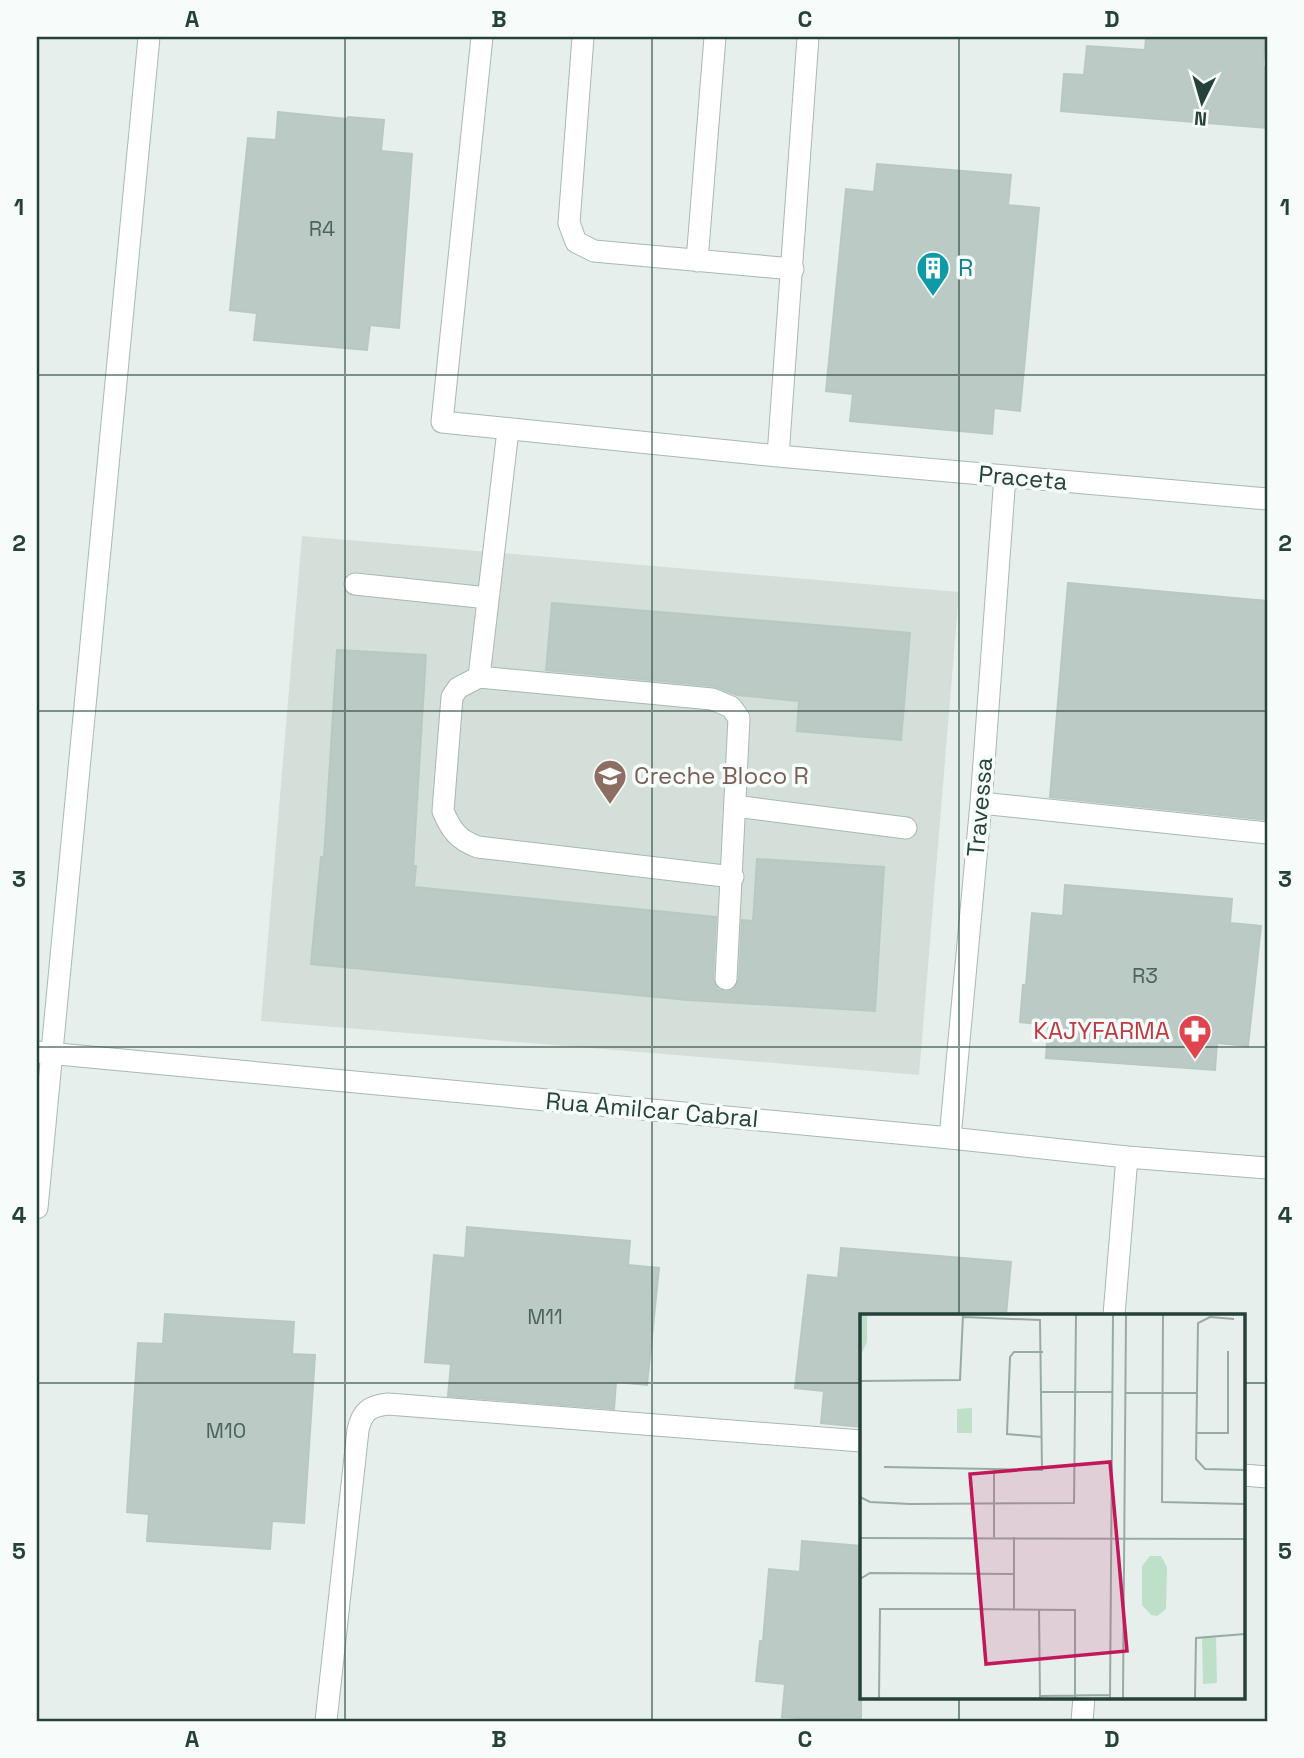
<svg xmlns="http://www.w3.org/2000/svg" width="1304" height="1758" viewBox="0 0 1304 1758" font-family="'Space Grotesk',sans-serif">
<style>
.built{fill:#d4dfda}
.building{fill:#bbcac4;stroke:#b8c9c2;stroke-width:2}
.lines{fill:none;stroke-linecap:round;stroke-linejoin:round}
.lane-casing{stroke:#a8b8b2;stroke-width:23}
.street-casing{stroke:#a8b8b2;stroke-width:23}
.secondary-casing{stroke:#a4bbb3;stroke-width:23}
.lane{stroke:#fff;stroke-width:21}
.street{stroke:#fff;stroke-width:21}
.secondary{stroke:#fff;stroke-width:21}
.grid{fill:none;stroke:#24423a;stroke-width:2;stroke-opacity:0.55}
.labels{text-anchor:middle;stroke-width:7;stroke-linejoin:round;paint-order:stroke}
.number-label{font-size:21px;fill:#4a645c}
.culture-label{font-size:24px;fill:#0d838f;stroke:#f7fbf9;text-anchor:start}
.street-label{font-size:24px;fill:#24423a;stroke:#f7fbf9}
.education-label{font-size:24px;fill:#785e54;stroke:#f7fbf9;text-anchor:start}
.health-label{font-size:24px;fill:#be3a42;stroke:#f7fbf9;text-anchor:end}
.inset-road{fill:none;stroke:#98aaa4;stroke-width:2}
.view{fill:#c2185b;fill-opacity:0.15;stroke:#c2185b;stroke-width:3.5}
.inset-edge{fill:none;stroke:#24423a;stroke-width:3.5}
.neatline{fill:none;stroke:#24423a;stroke-width:2.5}
.grid-label{font-size:23px;text-anchor:middle;font-weight:bold;fill:#24423a}
</style>
<rect width="100%" height="100%" fill="#e6efeb"/>
<path class="built" d="M 302,536 L 959,592 L 919,1075 L 261,1021 Z"/>
<path class="building" d="M 1146,37 L 1265,37 L 1263,67 L 1267,67 L 1267,128 L 1061,111 L 1064,74 L 1084,75 L 1087,46 L 1145,50 Z
M 278,112 L 347,119 L 348,117 L 384,120 L 381,151 L 412,154 L 399,328 L 370,325 L 367,350 L 254,340 L 257,313 L 230,310 L 248,138 L 276,140 Z
M 877,164 L 1011,175 L 1008,205 L 1039,208 L 1020,411 L 994,408 L 992,434 L 850,421 L 853,394 L 826,391 L 846,189 L 874,192 Z
M 1068,583 L 1267,601 L 1267,820 L 1050,797 Z
M 552,603 L 910,633 L 901,740 L 797,731 L 799,701 L 737,695 L 713,686 L 546,670 Z
M 337,650 L 426,655 L 413,866 L 416,866 L 414,887 L 716,917 L 713,979 L 718,990 L 726,992 L 733,990 L 739,980 L 742,920 L 753,921 L 757,859 L 884,867 L 875,1011 L 688,1000 L 311,964 L 321,857 L 324,857 Z
M 1065,885 L 1232,899 L 1230,923 L 1261,926 L 1248,1046 L 1217,1043 L 1215,1070 L 1046,1058 L 1048,1025 L 1020,1022 L 1023,985 L 1026,985 L 1032,913 L 1063,916 Z
M 467,1227 L 630,1241 L 628,1265 L 659,1268 L 647,1385 L 616,1382 L 614,1409 L 448,1396 L 451,1364 L 425,1362 L 434,1255 L 465,1258 Z
M 841,1248 L 1011,1262 L 1006,1315 L 861,1315 L 861,1427 L 821,1423 L 824,1391 L 795,1388 L 808,1275 L 838,1278 Z
M 165,1314 L 294,1322 L 292,1354 L 315,1355 L 304,1523 L 272,1521 L 270,1549 L 147,1541 L 149,1514 L 127,1512 L 138,1343 L 163,1344 Z
M 802,1541 L 861,1546 L 861,1721 L 782,1717 L 785,1684 L 756,1681 L 760,1641 L 763,1641 L 769,1569 L 800,1572 Z"/>
<g class="lines">
<defs>
<path id="lane" d="M 583,37 L 569,223 L 576,242 L 594,251 L 793,269
M 697,261 L 715,37
M 355,584 L 488,598
M 479,677 L 508,430
M 735,806 L 906,828
M 726,979 L 739,718 L 731,707 L 712,699 L 479,677 L 458,688 L 452,697 L 443,811 C 451,830 458,840 478,847 L 733,877"/>
<path id="street" d="M 482,37 L 442,422 L 778,456 L 1267,499
M 778,456 L 808,37
M 981,803 L 1267,833
M 37,1052 L 950,1138 L 1127,1157 L 1267,1168
M 950,1138 L 981,803 L 1005,476
M 1114,1315 L 1127,1157
M 1243,1475 L 1267,1477
M 326,1721 L 358,1430 C 362,1412 369,1406 388,1404 L 861,1441
M 1082,1721 L 1084,1697"/>
<path id="secondary" d="M 37,1208 L 149,37"/>
</defs>
<use href="#lane" class="lane-casing"/>
<use href="#street" class="street-casing"/>
<use href="#secondary" class="secondary-casing"/>
<use href="#lane" class="lane"/>
<use href="#street" class="street"/>
<use href="#secondary" class="secondary"/>
</g>
<path class="grid" d="M 345,37 L 345,1721M 652,37 L 652,1721M 959,37 L 959,1315M 37,375 L 1267,375M 37,711 L 1267,711M 37,1047 L 1267,1047M 37,1383 L 861,1383M 1243,1383 L 1267,1383M 959,1697 L 959,1721"/>
<defs>
<symbol id="building-pin" viewBox="-11 -11 22 30"><path d="M0 17L-7.5 6A9.5 9.5 0 1 1 7.5 6Z" fill="#0f9aa8" stroke="#f7fbf9"/><path d="M-4-6H4V6H1V3H-1V6H-4ZM-2.5-4.3h1.7v1.8h-1.7ZM.8-4.3h1.7v1.8H.8ZM-2.5-1h1.7V.8h-1.7ZM.8-1h1.7V.8H.8Z" fill="#fff"/></symbol>
<symbol id="school-pin" viewBox="-11 -11 22 30"><path d="M0 17L-7.5 6A9.5 9.5 0 1 1 7.5 6Z" fill="#8d6e63" stroke="#f7fbf9"/><path d="M0-5L7-2L0 1L-7-2ZM-4 1L0 2.5L4 1V4Q0 6-4 4Z" fill="#fff"/></symbol>
<symbol id="pharmacy-pin" viewBox="-11 -11 22 30"><path d="M0 17L-7.5 6A9.5 9.5 0 1 1 7.5 6Z" fill="#e0444e" stroke="#f7fbf9"/><path d="M-2-6h4v4h4v4h-4v4h-4v-4h-4v-4h4Z" fill="#fff"/></symbol>
</defs>
<g fill-rule="evenodd">
<use href="#building-pin" x="914" y="249" width="38" height="52"/>
<use href="#school-pin" x="591" y="757" width="38" height="52"/>
<use href="#pharmacy-pin" x="1176" y="1012" width="38" height="52"/>
</g>
<g class="labels">
<g class="number-label">
<text x="322" y="236">R4</text>
<text x="1145" y="983">R3</text>
<text x="545" y="1324">M11</text>
<text x="226" y="1438">M10</text>
</g>
<g class="culture-label">
<text x="958" y="276">R</text>
</g>
<g class="street-label">
<text transform="translate(1023 478) rotate(5)" y="8">Praceta</text>
<text transform="translate(980 807) rotate(-85)" y="8">Travessa</text>
<text transform="translate(652 1110) rotate(5)" y="8">Rua Amilcar Cabral</text>
</g>
<g class="education-label">
<text x="634" y="784">Creche Bloco R</text>
</g>
<g class="health-label">
<text x="1170" y="1039">KAJYFARMA</text>
</g>
</g>
<g transform="translate(860 1314)">
<rect width="385" height="385" fill="#e6efeb"/>
<path d="M 0,1 L 7,1 L 7,28 L 0,43 ZM 112,94 L 112,119 L 97,119 L 97,95 ZM 290,242 L 301,242 L 307,253 L 306,295 L 297,302 L 291,301 L 282,291 L 282,252 ZM 342,323 L 356,323 L 357,369 L 343,370 Z" fill="#bfe0c8"/>
<path class="inset-road" d="M 303,1 L 302,188 L 385,190M 374,5 L 350,3 L 338,9 L 336,145 L 345,155 L 385,156M 0,67 L 100,66 L 103,1M 182,78 L 252,78M 265,79 L 337,79M 336,119 L 368,119 L 368,37M 182,123 L 147,120 L 150,43 L 154,38 L 183,38M 24,153 L 182,156 L 180,6 L 103,3M 134,155 L 134,223M 0,183 L 10,188 L 50,190 L 214,189 L 216,1M 154,223 L 154,295M 0,224 L 385,225M 0,265 L 10,259 L 153,260M 179,295 L 180,384M 180,382 L 250,381M 19,384 L 20,295 L 111,295 L 215,296 L 215,384M 250,384 L 253,1M 263,384 L 266,1M 335,384 L 336,324 L 385,320"/>
<path class="view" d="M 250,148 L 267,337 L 126,350 L 110,160 Z"/>
<rect width="385" height="385" class="inset-edge"/>
</g>
<rect width="1304" height="1758" fill="none" stroke="#f7fbf9" stroke-width="77"/>
<g transform="translate(1202 102) rotate(185)" stroke="#f7fbf9" stroke-width="5" paint-order="stroke">
<path d="M0-5L12 26L0 18L-12 26Z" fill="#24423a"/>
<text y="-10" font-size="19" font-weight="bold" text-anchor="middle" fill="#24423a">N</text>
</g>
<rect x="38" y="38" width="1228" height="1682" class="neatline"/>
<g class="grid-label">
<text x="192" y="27">A</text>
<text x="499" y="27">B</text>
<text x="805" y="27">C</text>
<text x="1112" y="27">D</text>
<text x="19" y="215">1</text>
<text x="1285" y="215">1</text>
<text x="19" y="551">2</text>
<text x="1285" y="551">2</text>
<text x="19" y="887">3</text>
<text x="1285" y="887">3</text>
<text x="19" y="1223">4</text>
<text x="1285" y="1223">4</text>
<text x="19" y="1559">5</text>
<text x="1285" y="1559">5</text>
<text x="192" y="1747">A</text>
<text x="499" y="1747">B</text>
<text x="805" y="1747">C</text>
<text x="1112" y="1747">D</text>
</g>
</svg>
